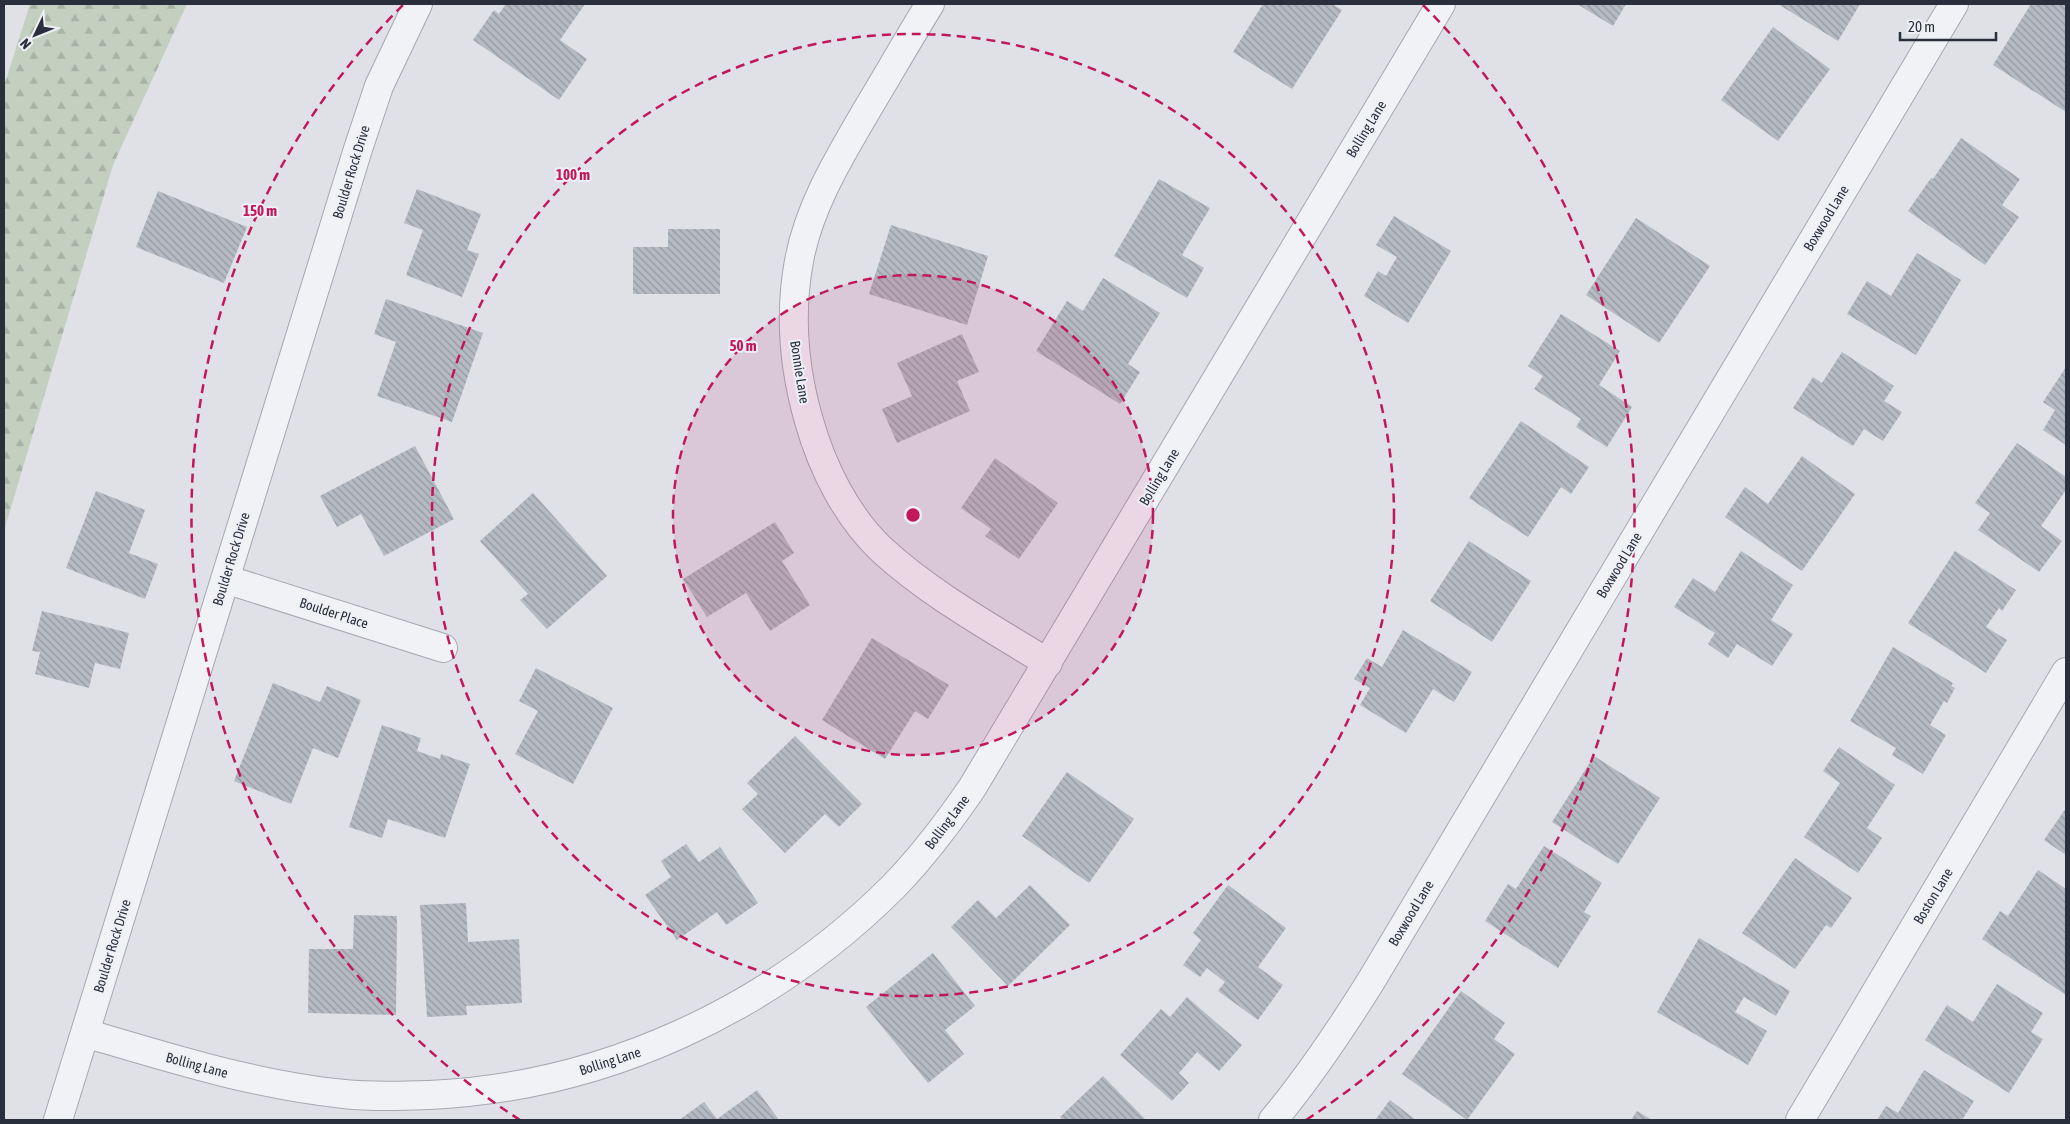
<svg xmlns="http://www.w3.org/2000/svg" width="2070" height="1124" viewBox="0 0 2070 1124" font-family="'Asap Condensed',sans-serif">
<style>
.forest{fill:url(#forest-firs)}
.building{fill:url(#building-back-hatch)}
.lines{fill:none;stroke-linecap:round;stroke-linejoin:round}
.street-casing{stroke:#a5a8b1;stroke-width:30}
.street{stroke:#f1f2f6;stroke-width:28}
.ring{fill:none;stroke:#c2185b;stroke-width:2.5;stroke-dasharray:9 6}
.labels{text-anchor:middle;stroke-width:4;stroke-linejoin:round;paint-order:stroke}
.street-label{font-size:14px;fill:#292f3d;stroke:#eef0f5}
.centre{fill:#c2185b;stroke:#eef0f5;stroke-width:2.5}
.ring-label{font-size:15px;text-anchor:middle;font-weight:bold;fill:#c2185b;stroke:#eef0f5;stroke-width:4;stroke-linejoin:round;paint-order:stroke}
</style>
<defs>
<pattern id="forest-firs" width="22" height="20" patternUnits="userSpaceOnUse" patternTransform="scale(1.25)"><rect width="22" height="20" fill="#c3d0c0"/><path d="M5 1l3.5 6h-7zM16 11l3.5 6h-7z" fill="#a8b3a6"/></pattern>
<pattern id="building-back-hatch" width="6" height="6" patternUnits="userSpaceOnUse" patternTransform="scale(1.25)"><rect width="6" height="6" fill="#b6bac3"/><path d="M-1 5l2 2M0 0l6 6M5-1l2 2" fill="none" stroke="#9498a0"/></pattern>
</defs>
<rect width="100%" height="100%" fill="#dfe1e7"/>
<path class="forest" d="M 30,4 L 187,4 L 113,165 L 4,531 L 4,86 Z"/>
<path class="building" d="M 506,4 L 585,4 L 560,40 L 587,59 L 559,100 L 473,40 L 494,10 L 499,14 Z
M 1263,4 L 1332,4 L 1342,10 L 1292,89 L 1233,52 Z
M 1577,4 L 1626,4 L 1613,26 Z
M 1778,4 L 1860,4 L 1838,41 Z
M 2031,4 L 2066,4 L 2066,112 L 1993,65 Z
M 1773,27 L 1830,69 L 1778,141 L 1721,100 Z
M 1961,138 L 2020,179 L 2002,205 L 2019,217 L 1985,265 L 1908,211 L 1931,178 L 1933,179 Z
M 1159,179 L 1210,208 L 1182,255 L 1204,268 L 1187,298 L 1114,256 Z
M 417,189 L 481,214 L 467,250 L 479,254 L 462,297 L 406,275 L 423,230 L 404,223 Z
M 158,191 L 247,227 L 224,283 L 136,247 Z
M 1394,216 L 1451,251 L 1408,323 L 1364,296 L 1378,271 L 1386,276 L 1397,257 L 1376,245 Z
M 1636,218 L 1710,266 L 1659,343 L 1586,295 Z
M 891,225 L 988,256 L 967,325 L 869,294 Z
M 668,229 L 720,229 L 720,294 L 633,294 L 633,247 L 668,247 Z
M 1917,253 L 1961,280 L 1916,355 L 1847,314 L 1867,281 L 1891,296 Z
M 1103,278 L 1160,313 L 1128,364 L 1140,372 L 1120,404 L 1036,351 L 1067,301 L 1083,311 Z
M 386,299 L 483,333 L 452,422 L 377,396 L 396,342 L 374,334 Z
M 1561,314 L 1620,351 L 1599,385 L 1632,407 L 1607,447 L 1576,427 L 1581,419 L 1534,389 L 1543,376 L 1528,366 Z
M 962,334 L 979,372 L 957,381 L 970,411 L 897,443 L 882,409 L 912,396 L 897,363 Z
M 1842,352 L 1894,386 L 1884,401 L 1902,412 L 1883,441 L 1864,429 L 1853,446 L 1793,408 L 1813,377 L 1822,383 Z
M 2066,367 L 2066,445 L 2043,430 L 2055,410 L 2043,402 Z
M 1521,421 L 1589,467 L 1571,494 L 1561,487 L 1528,537 L 1469,498 Z
M 2017,443 L 2066,477 L 2066,490 L 2041,526 L 2062,541 L 2039,572 L 1978,530 L 1990,513 L 1975,503 Z
M 415,446 L 454,519 L 384,556 L 361,514 L 337,527 L 320,496 Z
M 1802,456 L 1855,494 L 1802,571 L 1725,517 L 1745,487 L 1768,504 Z
M 995,458 L 1058,503 L 1019,559 L 985,536 L 991,529 L 961,508 Z
M 96,491 L 145,510 L 129,553 L 158,564 L 145,599 L 66,568 Z
M 533,493 L 607,576 L 547,629 L 520,600 L 528,594 L 480,541 Z
M 775,522 L 794,553 L 782,561 L 810,605 L 770,631 L 746,593 L 707,617 L 683,579 Z
M 1469,541 L 1531,581 L 1492,642 L 1430,601 Z
M 1741,551 L 1793,585 L 1771,620 L 1793,634 L 1772,666 L 1737,644 L 1728,658 L 1708,644 L 1715,633 L 1674,607 L 1693,578 L 1715,592 Z
M 1955,551 L 2016,590 L 2002,611 L 1999,608 L 1986,627 L 2007,640 L 1986,673 L 1908,623 Z
M 42,611 L 129,633 L 120,669 L 95,663 L 89,688 L 35,674 L 40,652 L 32,651 Z
M 1403,630 L 1472,672 L 1454,702 L 1433,689 L 1406,733 L 1360,705 L 1370,688 L 1354,679 L 1367,658 L 1382,667 Z
M 872,638 L 949,685 L 928,719 L 915,711 L 885,759 L 822,720 Z
M 1893,647 L 1953,683 L 1951,686 L 1955,688 L 1947,703 L 1944,701 L 1930,725 L 1946,735 L 1923,774 L 1892,755 L 1896,748 L 1850,721 Z
M 536,668 L 613,708 L 573,784 L 515,754 L 538,711 L 519,701 Z
M 273,683 L 320,702 L 327,686 L 361,700 L 338,758 L 313,748 L 291,804 L 234,781 Z
M 382,725 L 421,738 L 417,751 L 440,759 L 441,754 L 470,764 L 445,838 L 388,819 L 382,838 L 349,827 Z
M 795,736 L 862,804 L 839,827 L 825,814 L 785,853 L 742,809 L 758,794 L 747,783 Z
M 1839,747 L 1895,785 L 1867,828 L 1882,838 L 1858,873 L 1804,837 L 1840,783 L 1823,771 Z
M 1594,756 L 1660,798 L 1618,864 L 1552,822 Z
M 1067,772 L 1134,819 L 1089,883 L 1022,836 Z
M 2066,808 L 2066,855 L 2044,840 Z
M 686,844 L 699,862 L 720,847 L 758,903 L 726,925 L 717,912 L 677,940 L 645,895 L 671,877 L 661,861 Z
M 1544,846 L 1602,883 L 1584,912 L 1591,916 L 1558,968 L 1485,921 L 1508,884 L 1516,889 Z
M 1795,858 L 1852,898 L 1831,928 L 1826,925 L 1795,969 L 1742,933 Z
M 2038,870 L 2066,889 L 2066,995 L 1982,939 L 2000,911 L 2008,916 Z
M 1030,885 L 1070,925 L 1008,986 L 951,927 L 978,900 L 996,918 Z
M 1228,885 L 1286,928 L 1258,967 L 1283,985 L 1258,1020 L 1218,991 L 1225,982 L 1207,968 L 1200,977 L 1183,965 L 1201,940 L 1193,933 Z
M 466,903 L 468,942 L 519,939 L 522,1003 L 466,1006 L 467,1015 L 427,1017 L 420,905 Z
M 354,915 L 397,916 L 396,1015 L 308,1013 L 309,949 L 353,949 Z
M 1699,938 L 1790,991 L 1776,1016 L 1744,997 L 1735,1012 L 1767,1031 L 1748,1065 L 1657,1012 Z
M 933,953 L 975,1006 L 945,1030 L 964,1054 L 928,1083 L 866,1007 Z
M 1997,984 L 2043,1013 L 2031,1032 L 2043,1039 L 2009,1093 L 1925,1040 L 1947,1005 L 1973,1022 Z
M 1461,991 L 1505,1023 L 1494,1039 L 1515,1054 L 1467,1120 L 1402,1074 Z
M 1187,997 L 1242,1045 L 1219,1071 L 1197,1052 L 1179,1073 L 1189,1083 L 1172,1101 L 1120,1055 L 1161,1009 L 1170,1017 Z
M 1924,1070 L 1974,1101 L 1962,1120 L 1877,1120 L 1886,1106 L 1898,1113 Z
M 1103,1076 L 1146,1120 L 1062,1120 L 1060,1117 Z
M 757,1090 L 779,1120 L 679,1120 L 704,1102 L 717,1119 Z
M 1390,1100 L 1416,1120 L 1375,1120 Z
M 1637,1111 L 1652,1120 L 1631,1120 Z"/>
<g class="lines">
<defs>
<path id="street" d="M 930,4 C 909,38 889,73 868,108 C 840,156 809,206 799,261 C 789,315 794,369 809,421 C 822,467 846,516 882,550 C 931,595 992,628 1048,663
M 225,579 L 443,648
M 85,1033 C 170,1058 255,1085 344,1094 C 372,1097 400,1096 429,1095 C 604,1087 770,1010 894,886 C 923,856 948,823 972,788 L 1441,4
M 58,1120 L 358,149 L 379,86 L 418,4
M 1273,1120 C 1310,1076 1341,1029 1371,981 L 1954,4
M 1800,1120 L 2066,672"/>
</defs>
<use href="#street" class="street-casing"/>
<use href="#street" class="street"/>
</g>
<circle cx="913" cy="515" r="240" fill="#c2185b" fill-opacity=".12"/>
<g class="ring">
<circle cx="913" cy="515" r="240"/>
<circle cx="913" cy="515" r="481"/>
<path d="M520 1120A721 721 0 0 1 403 5M1423 5A721 721 0 0 1 1306 1120"/>
</g>
<g class="labels">
<g class="street-label">
<text transform="translate(1366 129) rotate(-59)" y="5">Bolling Lane</text>
<text transform="translate(351 172) rotate(-73)" y="5">Boulder Rock Drive</text>
<text transform="translate(1826 218) rotate(-59)" y="5">Boxwood Lane</text>
<text transform="translate(800 372) rotate(81)" y="5">Bonnie Lane</text>
<text transform="translate(1159 477) rotate(-59)" y="5">Bolling Lane</text>
<text transform="translate(231 559) rotate(-73)" y="5">Boulder Rock Drive</text>
<text transform="translate(1619 565) rotate(-59)" y="5">Boxwood Lane</text>
<text transform="translate(334 613) rotate(18)" y="5">Boulder Place</text>
<text transform="translate(947 822) rotate(-53)" y="5">Bolling Lane</text>
<text transform="translate(1933 896) rotate(-59)" y="5">Boston Lane</text>
<text transform="translate(1411 913) rotate(-59)" y="5">Boxwood Lane</text>
<text transform="translate(112 946) rotate(-73)" y="5">Boulder Rock Drive</text>
<text transform="translate(610 1061) rotate(-18)" y="5">Bolling Lane</text>
<text transform="translate(197 1065) rotate(15)" y="5">Bolling Lane</text>
</g>
</g>
<circle cx="913" cy="515" r="8" class="centre"/>
<g class="ring-label">
<text x="573" y="180">100 m</text>
<text x="260" y="216">150 m</text>
<text x="743" y="351">50 m</text>
</g>
<rect width="2070" height="1124" fill="none" stroke="#292f3d" stroke-width="10"/>
<g transform="translate(35 35) rotate(227)" stroke="#eef0f5" stroke-width="4" paint-order="stroke">
<path d="M0-4L9 19L0 12L-9 19Z" fill="#292f3d"/>
<text y="-8" font-size="14" font-weight="bold" text-anchor="middle" fill="#292f3d">N</text>
</g>
<path d="M1900 32v8h96v-8" fill="none" stroke="#292f3d" stroke-width="2.5"/>
<text x="1908" y="32" font-size="15" fill="#292f3d" stroke="#eef0f5" stroke-width="4" paint-order="stroke">20 m</text>
</svg>
